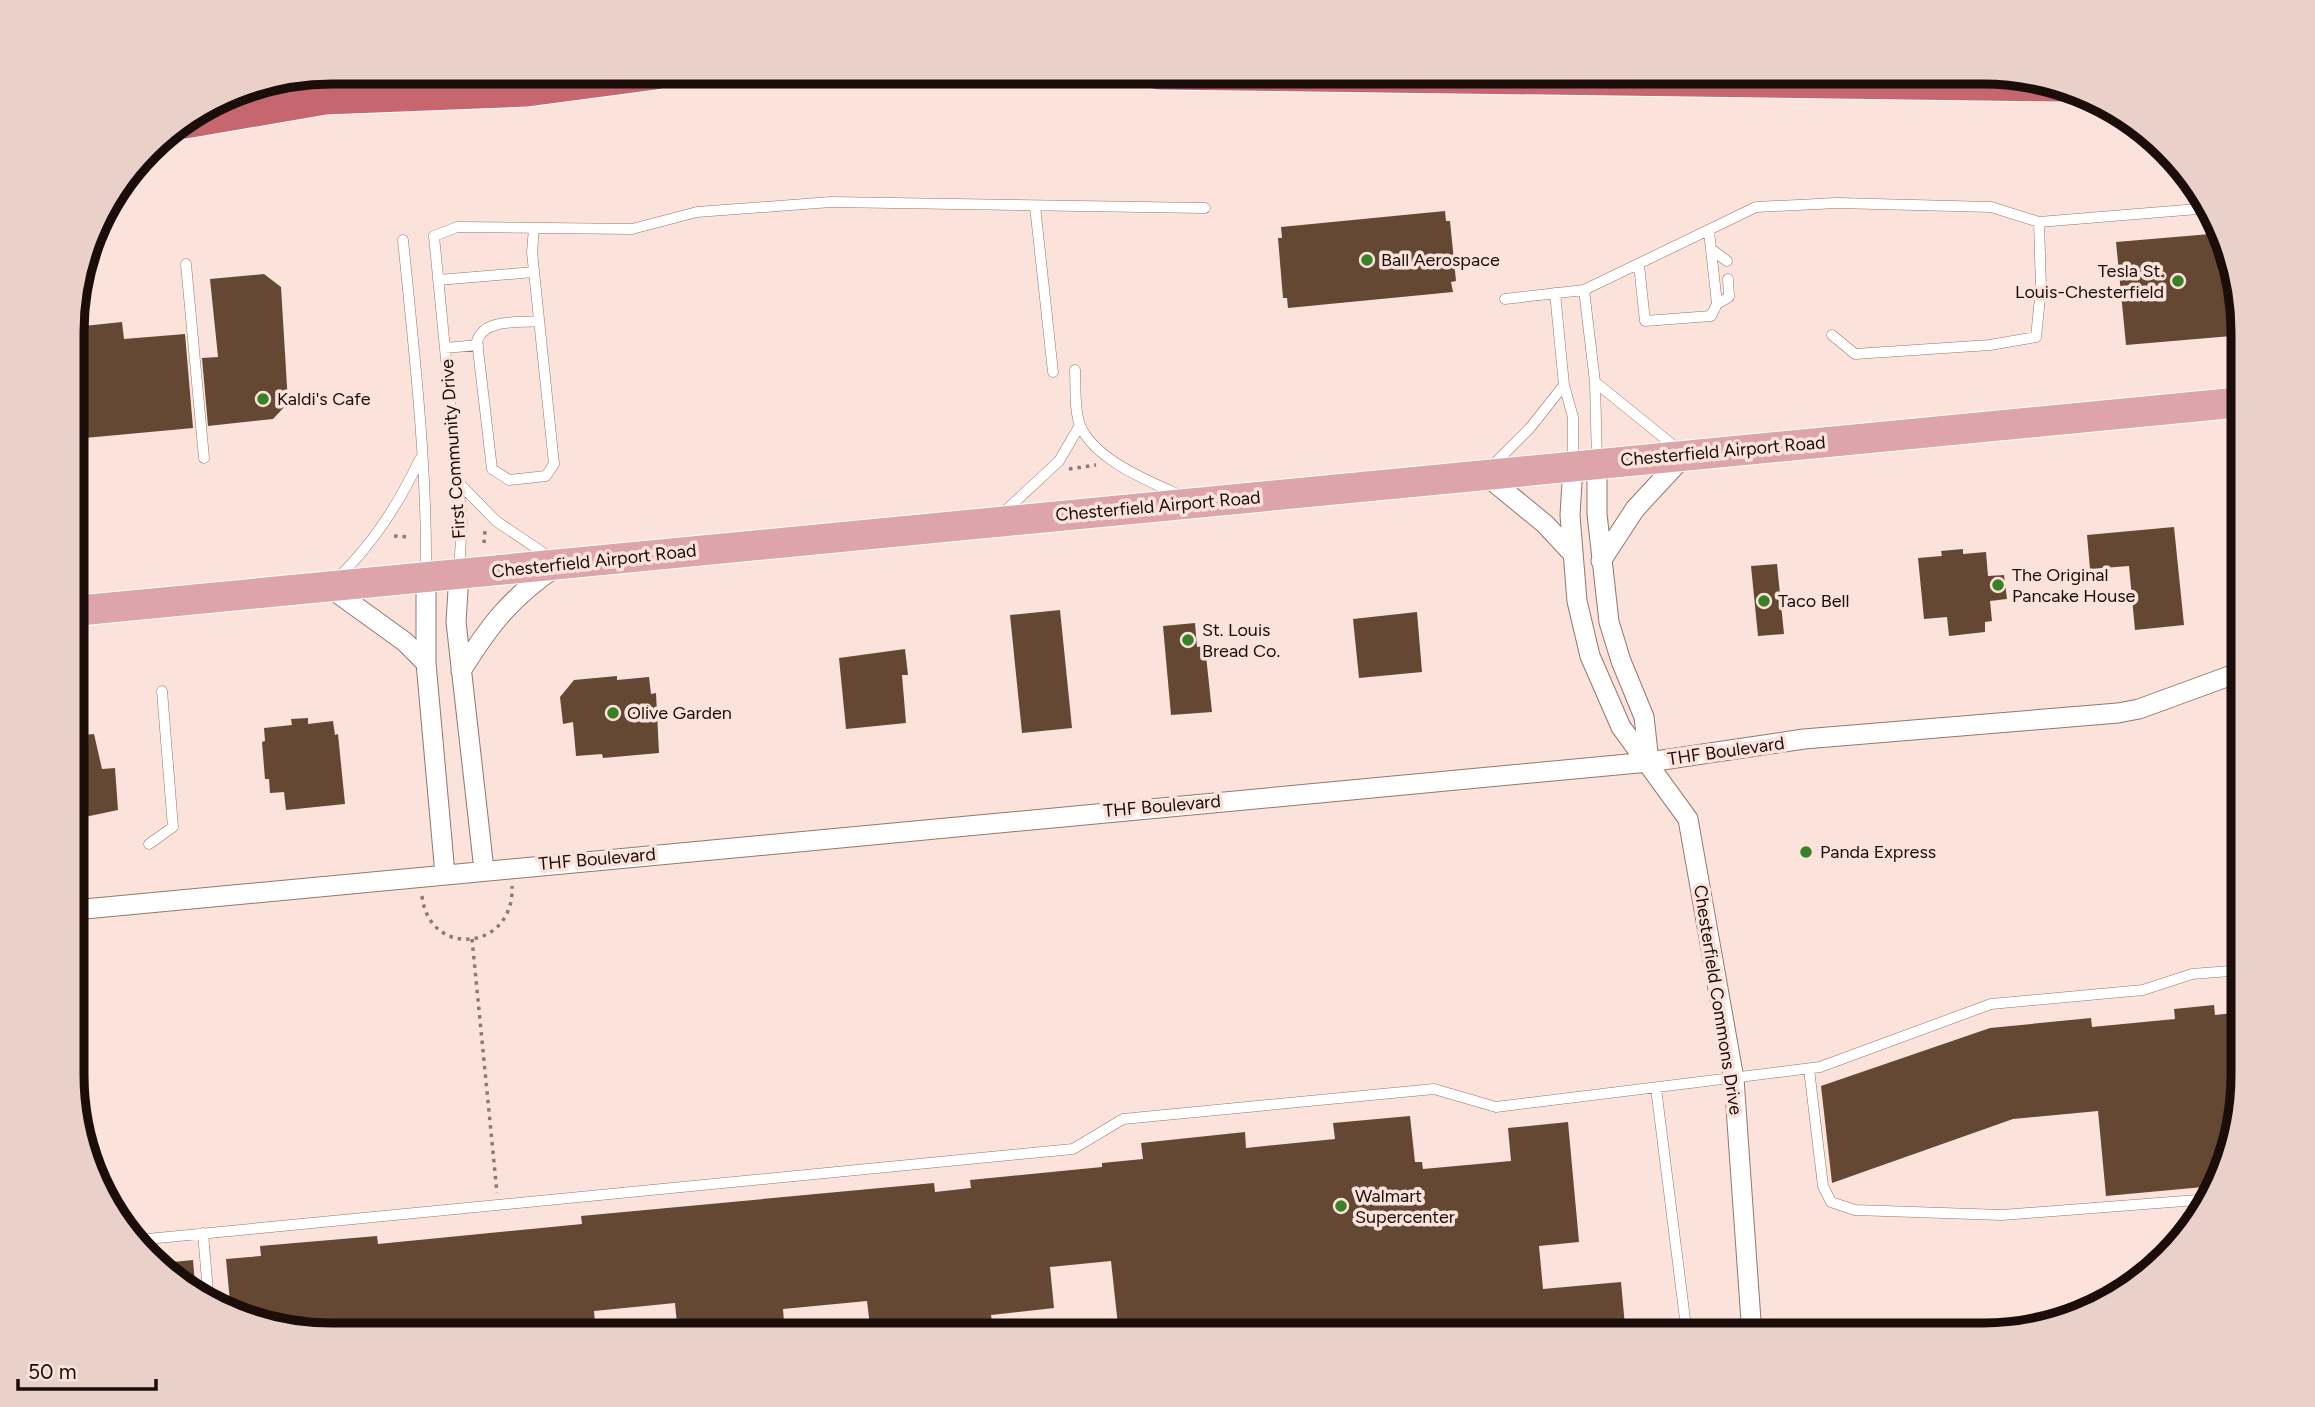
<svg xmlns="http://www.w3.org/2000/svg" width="2315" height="1407" viewBox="0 0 2315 1407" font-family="Figtree,sans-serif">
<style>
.building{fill:#644834}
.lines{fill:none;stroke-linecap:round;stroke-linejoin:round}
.service-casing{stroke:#99746a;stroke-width:11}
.minor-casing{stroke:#99746a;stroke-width:21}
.primary-casing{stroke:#fff;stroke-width:32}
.motorway-casing{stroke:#fff;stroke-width:37}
.path{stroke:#8e7a75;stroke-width:3.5;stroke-dasharray:3.5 5;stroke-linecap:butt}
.service{stroke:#fff;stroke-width:10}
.minor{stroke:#fff;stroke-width:19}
.primary{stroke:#dda4a9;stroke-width:30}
.motorway{stroke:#c66770;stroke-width:35}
.poi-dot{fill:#388126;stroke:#fbe2db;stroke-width:2.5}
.labels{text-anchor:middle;stroke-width:7;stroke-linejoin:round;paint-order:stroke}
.poi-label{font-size:18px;fill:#1b0d0a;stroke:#fbe2db;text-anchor:start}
.street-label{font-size:18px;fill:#1b0d0a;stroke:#fbe2db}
.rim{fill:none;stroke:#1b0d0a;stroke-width:9}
</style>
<rect width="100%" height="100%" fill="#fbe2db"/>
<path class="building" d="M 1445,211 L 1446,221 L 1450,221 L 1456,281 L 1451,282 L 1453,292 L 1288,308 L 1287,298 L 1283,298 L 1278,238 L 1282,238 L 1281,227 Z
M 2222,233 L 2230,249 L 2243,314 L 2243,335 L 2126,345 L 2116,242 Z
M 264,274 L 281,287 L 288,403 L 273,419 L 208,426 L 202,358 L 218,357 L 210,279 Z
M 122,322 L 124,339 L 185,334 L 193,428 L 74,439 L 74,327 Z
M 2174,527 L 2184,625 L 2135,630 L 2129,566 L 2090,569 L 2087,535 Z
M 1963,549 L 1963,554 L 1986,552 L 1988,576 L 2004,575 L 2007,599 L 1990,601 L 1992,621 L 1985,622 L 1985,632 L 1949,636 L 1947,617 L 1924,619 L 1918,558 L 1942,556 L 1941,551 Z
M 1777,564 L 1784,634 L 1758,636 L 1751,566 Z
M 1060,610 L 1072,728 L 1022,733 L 1010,615 Z
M 1417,612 L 1422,672 L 1359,678 L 1353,619 Z
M 1195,623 L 1197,647 L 1205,646 L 1212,712 L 1171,715 L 1163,626 Z
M 905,649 L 908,675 L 902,675 L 906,723 L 846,729 L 839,658 Z
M 617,676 L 617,680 L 649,677 L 651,694 L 656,693 L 659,753 L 603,758 L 602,754 L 576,756 L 573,722 L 563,724 L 560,697 L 574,680 Z
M 308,718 L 308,724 L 333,721 L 335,735 L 338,734 L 345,804 L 286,810 L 284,792 L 270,793 L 269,779 L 265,779 L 262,742 L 265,741 L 264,728 L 292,725 L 291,719 Z
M 94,734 L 102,769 L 115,768 L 118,810 L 80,818 L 79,813 L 74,813 L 74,736 Z
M 2214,1005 L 2215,1015 L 2243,1012 L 2243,1092 L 2214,1186 L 2106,1196 L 2098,1111 L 2013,1119 L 1832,1183 L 1821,1086 L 1990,1028 L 2091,1018 L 2092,1027 L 2175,1019 L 2174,1009 Z
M 1410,1116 L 1415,1162 L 1422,1162 L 1423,1169 L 1511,1161 L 1508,1128 L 1568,1122 L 1579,1242 L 1539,1246 L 1543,1289 L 1621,1282 L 1625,1326 L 1577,1331 L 1577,1335 L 1119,1335 L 1111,1261 L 1050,1267 L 1054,1308 L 991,1315 L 993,1332 L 965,1335 L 871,1335 L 867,1301 L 783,1309 L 785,1335 L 678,1335 L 675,1303 L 594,1311 L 596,1335 L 331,1335 L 264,1326 L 231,1313 L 226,1259 L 261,1256 L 260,1246 L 377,1236 L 378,1244 L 582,1224 L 581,1216 L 934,1183 L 935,1192 L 971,1188 L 970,1180 L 1102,1167 L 1102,1163 L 1143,1159 L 1141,1143 L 1245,1132 L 1246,1148 L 1335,1139 L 1333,1123 Z
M 193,1260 L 196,1295 L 162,1263 Z"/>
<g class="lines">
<defs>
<path id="service" d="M 1035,206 L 1053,372
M 534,228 L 532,252 L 554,464 L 546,476 L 509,480 L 492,469 L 477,341 C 485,318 518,323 539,321
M 403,240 C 414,350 427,462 426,573
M 1711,249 L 1727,261
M 186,264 L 204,458
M 1639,265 L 1645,321 L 1711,316 L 1717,304 L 1709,231
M 438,280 L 534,272
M 1584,290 L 1595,382 L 1597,462
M 1555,293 L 1564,385 L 1573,417 L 1573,463
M 1505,299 L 1584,290 L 1756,207 L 1837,203 L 1991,207 L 2039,222 L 2210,208
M 1717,304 L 1729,297 L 1728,279
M 1832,335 L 1855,354 L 1990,345 L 2036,337 L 2041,288 L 2039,222
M 445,348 L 478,345
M 1075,370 C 1076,386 1074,410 1080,425 C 1094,460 1151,482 1182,496
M 1595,382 L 1679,450
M 1490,468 L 1530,428 L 1564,385
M 458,482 L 496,521 L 551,558
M 1003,513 L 1059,461 L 1080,425
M 459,571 L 462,523 L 434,236 L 457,227 L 632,229 L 697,212 L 831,202 L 1205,208
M 338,578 C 374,542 398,505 420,459
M 149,844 L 173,827 L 162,691
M 1809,1069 L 1823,1186 L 1831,1202 L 1855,1210 L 2002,1215 L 2210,1199
M 1656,1088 L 1687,1335
M 203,1233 L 209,1304
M 137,1240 L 1073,1149 L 1123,1119 L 1434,1089 L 1496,1107 L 1820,1067 L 1991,1004 L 2143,990 L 2192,974 L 2243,970"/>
<path id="minor" d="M 1597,463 L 1597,514 L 1609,622 L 1621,661 L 1644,717 L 1649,761
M 1573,466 L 1570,515 L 1577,601 L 1590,656 L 1621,727 L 1688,819 L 1734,1079 L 1752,1335
M 1484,474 L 1545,524 L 1573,554
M 1601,561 L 1635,509 L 1685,455
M 426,573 L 426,663 L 445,874
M 459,574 L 456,622 L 484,870
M 329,587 L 405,642 L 426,663
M 461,671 C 489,626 511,597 556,567
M 74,910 L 1649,762 L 1804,739 L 2118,713 L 2139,709 L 2243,671"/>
<path id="primary" d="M 74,611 L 2243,402"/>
<path id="motorway" d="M 1158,72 L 2060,84
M 185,121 L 325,97 L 527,89 L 656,72"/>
</defs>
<use href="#service" class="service-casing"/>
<use href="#minor" class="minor-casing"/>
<use href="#primary" class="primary-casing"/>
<use href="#motorway" class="motorway-casing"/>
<path class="path" d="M 1069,469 L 1096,465
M 394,536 L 410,537
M 484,543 L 485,530
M 422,896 C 429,959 515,951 512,886
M 472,939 L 497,1193"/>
<use href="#service" class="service"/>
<use href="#minor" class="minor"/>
<use href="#primary" class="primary"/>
<use href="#motorway" class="motorway"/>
</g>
<g class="poi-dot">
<circle cx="1367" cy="260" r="7"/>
<circle cx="2178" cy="281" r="7"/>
<circle cx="263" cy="399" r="7"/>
<circle cx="1998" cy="585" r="7"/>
<circle cx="1764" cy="601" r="7"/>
<circle cx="1188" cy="640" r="7"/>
<circle cx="613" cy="713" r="7"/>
<circle cx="1806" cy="852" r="7"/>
<circle cx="1341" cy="1206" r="7"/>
</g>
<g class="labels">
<g class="poi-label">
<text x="1381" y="266">Ball Aerospace</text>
<text x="2164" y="277" text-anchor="end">Tesla St.<tspan x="2164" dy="21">Louis-Chesterfield</tspan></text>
<text x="277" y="405">Kaldi's Cafe</text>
<text x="2012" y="581">The Original<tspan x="2012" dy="21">Pancake House</tspan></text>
<text x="1778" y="607">Taco Bell</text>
<text x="1202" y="636">St. Louis<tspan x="1202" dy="21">Bread Co.</tspan></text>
<text x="627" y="719">Olive Garden</text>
<text x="1820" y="858">Panda Express</text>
<text x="1355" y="1202">Walmart<tspan x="1355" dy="21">Supercenter</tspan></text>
</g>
<g class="street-label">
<text transform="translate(453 449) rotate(-94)" y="6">First Community Drive</text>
<text transform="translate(1723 451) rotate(-5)" y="6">Chesterfield Airport Road</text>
<text transform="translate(1158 506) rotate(-5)" y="6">Chesterfield Airport Road</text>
<text transform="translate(594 561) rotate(-6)" y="6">Chesterfield Airport Road</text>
<text transform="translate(1726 751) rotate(-8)" y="6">THF Boulevard</text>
<text transform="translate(1162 806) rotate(-5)" y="6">THF Boulevard</text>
<text transform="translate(597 859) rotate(-5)" y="6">THF Boulevard</text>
<text transform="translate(1718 1000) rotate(81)" y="6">Chesterfield Commons Drive</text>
</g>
</g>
<path d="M0 0H2315V1407H0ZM332 84H1983A248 248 0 0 1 2231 332V1075A248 248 0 0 1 1983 1323H332A248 248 0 0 1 84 1075V332A248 248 0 0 1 332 84Z" fill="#e9d1ca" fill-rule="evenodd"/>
<path class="rim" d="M332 84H1983A248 248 0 0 1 2231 332V1075A248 248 0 0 1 1983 1323H332A248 248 0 0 1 84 1075V332A248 248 0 0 1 332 84Z"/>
<path d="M18 1379v10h138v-10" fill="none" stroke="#1b0d0a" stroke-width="3.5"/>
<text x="28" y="1379" font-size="21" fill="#1b0d0a" stroke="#fbe2db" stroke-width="5" paint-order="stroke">50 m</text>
</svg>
